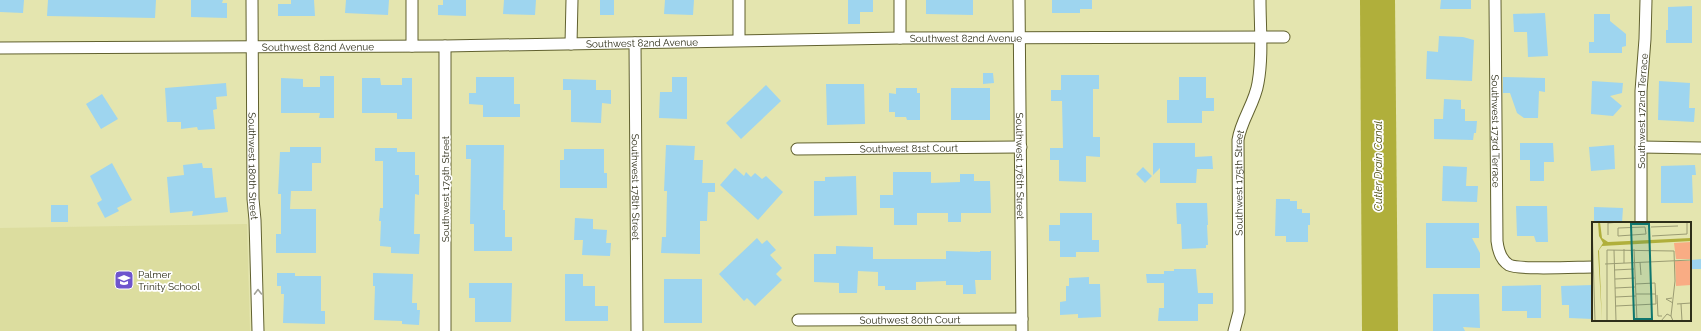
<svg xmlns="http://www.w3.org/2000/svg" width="1701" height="331" viewBox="0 0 1701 331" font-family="Raleway,sans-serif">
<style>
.built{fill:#dcdd9f}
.water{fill:#b0af3b}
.building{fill:#9ed5ef}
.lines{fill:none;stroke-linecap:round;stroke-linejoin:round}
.minor-casing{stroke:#61612f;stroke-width:13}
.minor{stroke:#fff;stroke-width:11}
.oneway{stroke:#a1a198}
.labels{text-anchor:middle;stroke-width:3.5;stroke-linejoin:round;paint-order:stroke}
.street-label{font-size:10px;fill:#2e2e19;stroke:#fff}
.poi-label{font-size:10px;fill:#2e2e19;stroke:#fff;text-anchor:start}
.water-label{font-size:11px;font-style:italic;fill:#504f12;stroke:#fff}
.inset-road{fill:none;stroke:#9b9c73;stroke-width:1}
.view{fill:#0f766e;fill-opacity:0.15;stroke:#0f766e;stroke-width:2}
.inset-edge{fill:none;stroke:#2e2e19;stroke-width:2}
</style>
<rect width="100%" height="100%" fill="#e4e5af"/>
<path class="built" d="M 247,224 L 250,331 L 0,331 L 0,228 Z"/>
<path class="water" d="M 1360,0 L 1395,0 L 1398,331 L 1362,331 Z"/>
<path class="building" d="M 0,0 L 24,0 L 23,13 L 0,12 Z
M 48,0 L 156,0 L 155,18 L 47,16 Z
M 191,0 L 223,0 L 222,3 L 227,3 L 227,18 L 191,17 Z
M 291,0 L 314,0 L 315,16 L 278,16 L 278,4 L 291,4 Z
M 346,0 L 389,0 L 388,15 L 345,13 Z
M 443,0 L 466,0 L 466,16 L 438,15 L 438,5 L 443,5 Z
M 504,0 L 536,0 L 535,15 L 503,14 Z
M 600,0 L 614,0 L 614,15 L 600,15 Z
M 665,0 L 694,0 L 693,15 L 664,14 Z
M 848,0 L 873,0 L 873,12 L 860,12 L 860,24 L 848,24 Z
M 926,0 L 973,0 L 973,15 L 926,14 Z
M 1052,0 L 1092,0 L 1092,9 L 1080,9 L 1080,13 L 1052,13 Z
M 1441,0 L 1471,0 L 1471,9 L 1440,9 Z
M 1692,6 L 1692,43 L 1666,43 L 1666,30 L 1668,30 L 1668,7 Z
M 1545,13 L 1548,56 L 1528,57 L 1527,32 L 1514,32 L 1513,14 Z
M 1594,14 L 1610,14 L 1610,21 L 1626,34 L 1626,46 L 1622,47 L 1622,53 L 1589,53 L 1589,42 L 1594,42 Z
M 1439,36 L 1463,37 L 1474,40 L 1472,81 L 1426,79 L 1427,51 L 1438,52 Z
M 983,73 L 993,73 L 994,83 L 983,84 Z
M 1061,75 L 1099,75 L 1099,89 L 1093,89 L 1093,137 L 1100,137 L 1100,157 L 1086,156 L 1086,182 L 1059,181 L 1059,160 L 1050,160 L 1050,148 L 1063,148 L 1062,101 L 1051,101 L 1051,90 L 1061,90 Z
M 320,76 L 334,76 L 334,118 L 319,118 L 320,113 L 281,113 L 281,78 L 303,79 L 303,87 L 320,87 Z
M 476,77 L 514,77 L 514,104 L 520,104 L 520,117 L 483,117 L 483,105 L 469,104 L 469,93 L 476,93 Z
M 672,77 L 687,77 L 687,119 L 659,118 L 660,92 L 672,92 Z
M 1179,77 L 1206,77 L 1206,98 L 1214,98 L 1214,111 L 1202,111 L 1202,123 L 1167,123 L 1167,100 L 1179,100 Z
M 1503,77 L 1545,78 L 1545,92 L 1539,91 L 1538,118 L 1524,118 L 1517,113 L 1510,93 L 1503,93 Z
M 362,78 L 380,78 L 381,85 L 402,85 L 402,78 L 412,78 L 412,119 L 397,119 L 397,113 L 362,113 Z
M 563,79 L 596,80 L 596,90 L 611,90 L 611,104 L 602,103 L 601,123 L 571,122 L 571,90 L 563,90 Z
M 1592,81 L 1623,83 L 1622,93 L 1610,96 L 1622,106 L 1613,116 L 1591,114 Z
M 1659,81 L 1690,83 L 1689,108 L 1695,108 L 1694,122 L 1658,120 Z
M 226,83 L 227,96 L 216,97 L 217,109 L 213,110 L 215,129 L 198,130 L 197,127 L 181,129 L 181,122 L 167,122 L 165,88 Z
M 826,84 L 864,84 L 865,124 L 827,125 Z
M 766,85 L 781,101 L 741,139 L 726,123 Z
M 896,88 L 917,88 L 917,93 L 920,93 L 920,120 L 907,120 L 906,117 L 895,117 L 895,112 L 889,112 L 889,93 L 896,94 Z
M 951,88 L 990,88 L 990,120 L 951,120 Z
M 102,94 L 118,119 L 101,129 L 86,104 Z
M 1444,99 L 1461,100 L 1461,109 L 1465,109 L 1465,121 L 1477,121 L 1476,133 L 1474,133 L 1473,140 L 1434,139 L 1434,119 L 1443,119 Z
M 1153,143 L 1195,143 L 1195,157 L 1212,156 L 1213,169 L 1197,169 L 1196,183 L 1160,183 L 1160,168 L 1153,175 Z
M 1520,143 L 1553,143 L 1554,162 L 1544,162 L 1544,181 L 1530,181 L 1530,160 L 1520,160 Z
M 466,145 L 504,145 L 503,210 L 505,210 L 505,237 L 512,237 L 512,251 L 474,251 L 474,224 L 470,224 L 471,159 L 466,159 Z
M 666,145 L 695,146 L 694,160 L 703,160 L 702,183 L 715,183 L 715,192 L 708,192 L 707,221 L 700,221 L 700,254 L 661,253 L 662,237 L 666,237 L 667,191 L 664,191 Z
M 1614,145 L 1615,169 L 1591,171 L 1589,147 Z
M 290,147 L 321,147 L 321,163 L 312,163 L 312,191 L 291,191 L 290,209 L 316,209 L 316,253 L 276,253 L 276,234 L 281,234 L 281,194 L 278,194 L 280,152 L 290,152 Z
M 375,148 L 397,148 L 397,152 L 415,152 L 415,175 L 419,175 L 419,195 L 415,194 L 414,234 L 420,234 L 419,254 L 391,253 L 391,247 L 380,246 L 381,221 L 379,221 L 380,208 L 383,208 L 383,161 L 375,161 Z
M 564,149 L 604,149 L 604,173 L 607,173 L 607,188 L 560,188 L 560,160 L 564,160 Z
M 112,163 L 132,200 L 117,208 L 119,211 L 105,218 L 97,203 L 102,200 L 90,176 Z
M 202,163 L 203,168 L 212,168 L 215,198 L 226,197 L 228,212 L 192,216 L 193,211 L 170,213 L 167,177 L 184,175 L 183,165 Z
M 1695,165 L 1696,175 L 1692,175 L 1693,203 L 1661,203 L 1661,166 Z
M 1443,166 L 1467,167 L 1466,186 L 1478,186 L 1477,202 L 1442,201 Z
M 1143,167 L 1152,176 L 1145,183 L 1136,174 Z
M 735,168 L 744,176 L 746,172 L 751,177 L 755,173 L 762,179 L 766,176 L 783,192 L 758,220 L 720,185 Z
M 893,172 L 931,172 L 931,183 L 960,182 L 960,174 L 974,174 L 974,181 L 990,181 L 991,213 L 961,213 L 961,222 L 948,222 L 948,213 L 917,213 L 917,225 L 894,225 L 894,208 L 880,208 L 880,195 L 893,195 Z
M 856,176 L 857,215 L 814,216 L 814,181 L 825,181 L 825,177 Z
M 1276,199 L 1290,199 L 1290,201 L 1297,201 L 1297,209 L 1302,209 L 1302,213 L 1310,213 L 1310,225 L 1308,225 L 1308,242 L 1286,242 L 1286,236 L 1275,236 Z
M 1176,203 L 1207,203 L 1208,225 L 1207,225 L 1208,245 L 1206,245 L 1206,248 L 1182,249 L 1181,224 L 1177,224 Z
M 51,205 L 68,205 L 68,222 L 51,222 Z
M 1516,206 L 1547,206 L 1548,242 L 1536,242 L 1534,236 L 1517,236 Z
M 1594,207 L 1623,208 L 1622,223 L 1594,223 Z
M 1060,213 L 1092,213 L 1092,240 L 1099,240 L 1099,252 L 1076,252 L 1076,257 L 1060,257 L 1060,241 L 1049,241 L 1049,225 L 1060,225 Z
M 575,218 L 593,219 L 593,229 L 607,230 L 606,243 L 611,243 L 610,256 L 582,255 L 583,240 L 574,240 Z
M 1426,223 L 1479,223 L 1479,238 L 1472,238 L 1480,253 L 1480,268 L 1426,268 Z
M 757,238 L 762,244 L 767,240 L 776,250 L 770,255 L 782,268 L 776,274 L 782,280 L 755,306 L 747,298 L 744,301 L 719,274 Z
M 836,246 L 873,247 L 873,259 L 946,259 L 946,251 L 980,252 L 980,251 L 991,251 L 991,280 L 975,280 L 976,294 L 963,294 L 963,285 L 946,285 L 946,281 L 916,282 L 916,290 L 885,290 L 885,286 L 878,286 L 878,272 L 858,271 L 857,293 L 839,293 L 839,283 L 814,282 L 814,254 L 836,254 Z
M 1701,259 L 1701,269 L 1691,269 L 1691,260 Z
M 1174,269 L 1196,269 L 1198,293 L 1213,293 L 1213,304 L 1198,304 L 1198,321 L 1158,321 L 1159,308 L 1164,308 L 1164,283 L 1147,283 L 1146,274 L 1164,274 L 1164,271 L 1174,271 Z
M 277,273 L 295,273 L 295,276 L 321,276 L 321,311 L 325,311 L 325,324 L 283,323 L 284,294 L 281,294 L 281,286 L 277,286 Z
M 373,273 L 413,274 L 412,303 L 417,303 L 417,310 L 420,310 L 419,325 L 402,324 L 402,321 L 374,320 L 375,286 L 373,286 Z
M 565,274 L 583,274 L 583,286 L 595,286 L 595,306 L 608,306 L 608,321 L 565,321 Z
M 1089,277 L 1089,284 L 1100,284 L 1101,317 L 1078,318 L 1078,314 L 1060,315 L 1060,302 L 1066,301 L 1066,286 L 1069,286 L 1069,278 Z
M 664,279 L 702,279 L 702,323 L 664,323 Z
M 469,283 L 512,283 L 511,322 L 475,322 L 475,298 L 469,298 Z
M 1541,285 L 1541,318 L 1527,318 L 1527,311 L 1502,311 L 1502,286 Z
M 1593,285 L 1593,319 L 1569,318 L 1569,305 L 1562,305 L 1561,286 Z
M 1433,294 L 1479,294 L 1480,328 L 1463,327 L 1465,331 L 1433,331 Z"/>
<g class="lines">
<defs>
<g id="minor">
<path id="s1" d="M 252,0 L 253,199 L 255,220 L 258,331"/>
<path d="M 412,0 L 412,46"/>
<path d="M 900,0 L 900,38"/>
<path id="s2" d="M 1019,0 L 1022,331"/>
<path id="s3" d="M 1495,0 L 1497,241 C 1498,250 1501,260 1509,265 C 1519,270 1578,267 1593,267"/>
<path d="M 739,40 L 739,0"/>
<path id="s4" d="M 635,43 L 637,331"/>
<path d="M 571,44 L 572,0"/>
<path d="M 445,46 L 445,331"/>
<path id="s5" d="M 0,48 L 445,46 L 900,38 L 1284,37"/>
<path d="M 1641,147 L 1701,148"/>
<path id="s6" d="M 797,149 L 1021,147"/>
<path id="s7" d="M 1641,223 L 1641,91 L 1645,39 L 1646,0"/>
<path id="s8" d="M 798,320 L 1022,319"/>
<path id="s9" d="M 1234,331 L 1239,312 L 1239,302 L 1238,140 C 1241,120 1255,103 1258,83 C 1263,56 1260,27 1260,0"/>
</g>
</defs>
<use href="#minor" class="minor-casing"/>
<use href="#minor" class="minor"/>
</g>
<defs><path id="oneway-chevron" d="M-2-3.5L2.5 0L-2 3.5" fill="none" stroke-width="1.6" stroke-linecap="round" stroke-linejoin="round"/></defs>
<use class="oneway" href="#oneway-chevron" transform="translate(258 292) rotate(-91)"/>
<defs>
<symbol id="school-square" viewBox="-11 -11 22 22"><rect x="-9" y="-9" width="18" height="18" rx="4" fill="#6e54cd" stroke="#fff"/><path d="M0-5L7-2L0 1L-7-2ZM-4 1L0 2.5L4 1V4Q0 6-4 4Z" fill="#fff"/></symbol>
</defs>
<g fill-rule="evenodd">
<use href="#school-square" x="113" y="269" width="22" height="22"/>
</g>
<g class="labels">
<g class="street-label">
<text dy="4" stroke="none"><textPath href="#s5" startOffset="966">Southwest 82nd Avenue</textPath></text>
<text dy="4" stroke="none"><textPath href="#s5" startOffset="642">Southwest 82nd Avenue</textPath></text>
<text dy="4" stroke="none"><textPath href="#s5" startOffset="318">Southwest 82nd Avenue</textPath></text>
<text dy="4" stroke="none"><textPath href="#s7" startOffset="112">Southwest 172nd Terrace</textPath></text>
<text dy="4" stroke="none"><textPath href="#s3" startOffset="131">Southwest 173rd Terrace</textPath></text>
<text dy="4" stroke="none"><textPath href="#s6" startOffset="112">Southwest 81st Court</textPath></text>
<text dy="4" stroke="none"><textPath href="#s2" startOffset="166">Southwest 176th Street</textPath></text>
<text dy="4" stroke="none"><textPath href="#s1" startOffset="166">Southwest 180th Street</textPath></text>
<text dy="4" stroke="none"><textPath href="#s9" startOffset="149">Southwest 175th Street</textPath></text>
<text dy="4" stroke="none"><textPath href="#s4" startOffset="144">Southwest 178th Street</textPath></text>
<text transform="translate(445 189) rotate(-90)" y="4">Southwest 179th Street</text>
<text dy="4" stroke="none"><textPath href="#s8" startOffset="112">Southwest 80th Court</textPath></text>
</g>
<g class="poi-label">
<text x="138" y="278">Palmer<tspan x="138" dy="12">Trinity School</tspan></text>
</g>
<g class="water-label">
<text transform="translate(1378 166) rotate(-90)" y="4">Cutler Drain Canal</text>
</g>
</g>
<g transform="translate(1592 222)">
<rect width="99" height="99" fill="#e4e5af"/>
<path d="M 99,20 L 99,37 L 84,37 L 82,21 ZM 83,39 L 99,39 L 99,63 L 84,64 Z" fill="#f9ac84"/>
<path d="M 6,0 L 8,0 L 10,16 L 16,20 L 99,16 L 99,19 L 10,24 L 7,28 L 10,99 L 6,29 L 11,21 L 7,14 Z" fill="#b0af3b"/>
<path class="inset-road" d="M 0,0 L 3,99M 59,5 L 86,4M 26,6 L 53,5 L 54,12 L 26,14 ZM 16,13 L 16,1 L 28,0M 60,14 L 95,12 L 95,0M 32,27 L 32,41M 42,27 L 45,99M 22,28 L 24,99M 48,40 L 49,53M 13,42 L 99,38M 22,48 L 42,47M 23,57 L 43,56M 23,66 L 43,65M 44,72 L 64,72M 65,73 L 66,94 L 70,94M 23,75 L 44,74M 80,76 L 74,77 L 81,81M 85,82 L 99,81M 89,82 L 90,99M 24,84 L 64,82 L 63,61 L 43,62M 15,99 L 15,28 L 82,29 L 83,59 L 79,94M 69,99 L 75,92 L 79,94 L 81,99"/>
<path class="view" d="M 39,2 L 57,2 L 60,97 L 42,97 Z"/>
<rect width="99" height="99" class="inset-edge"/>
</g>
</svg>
